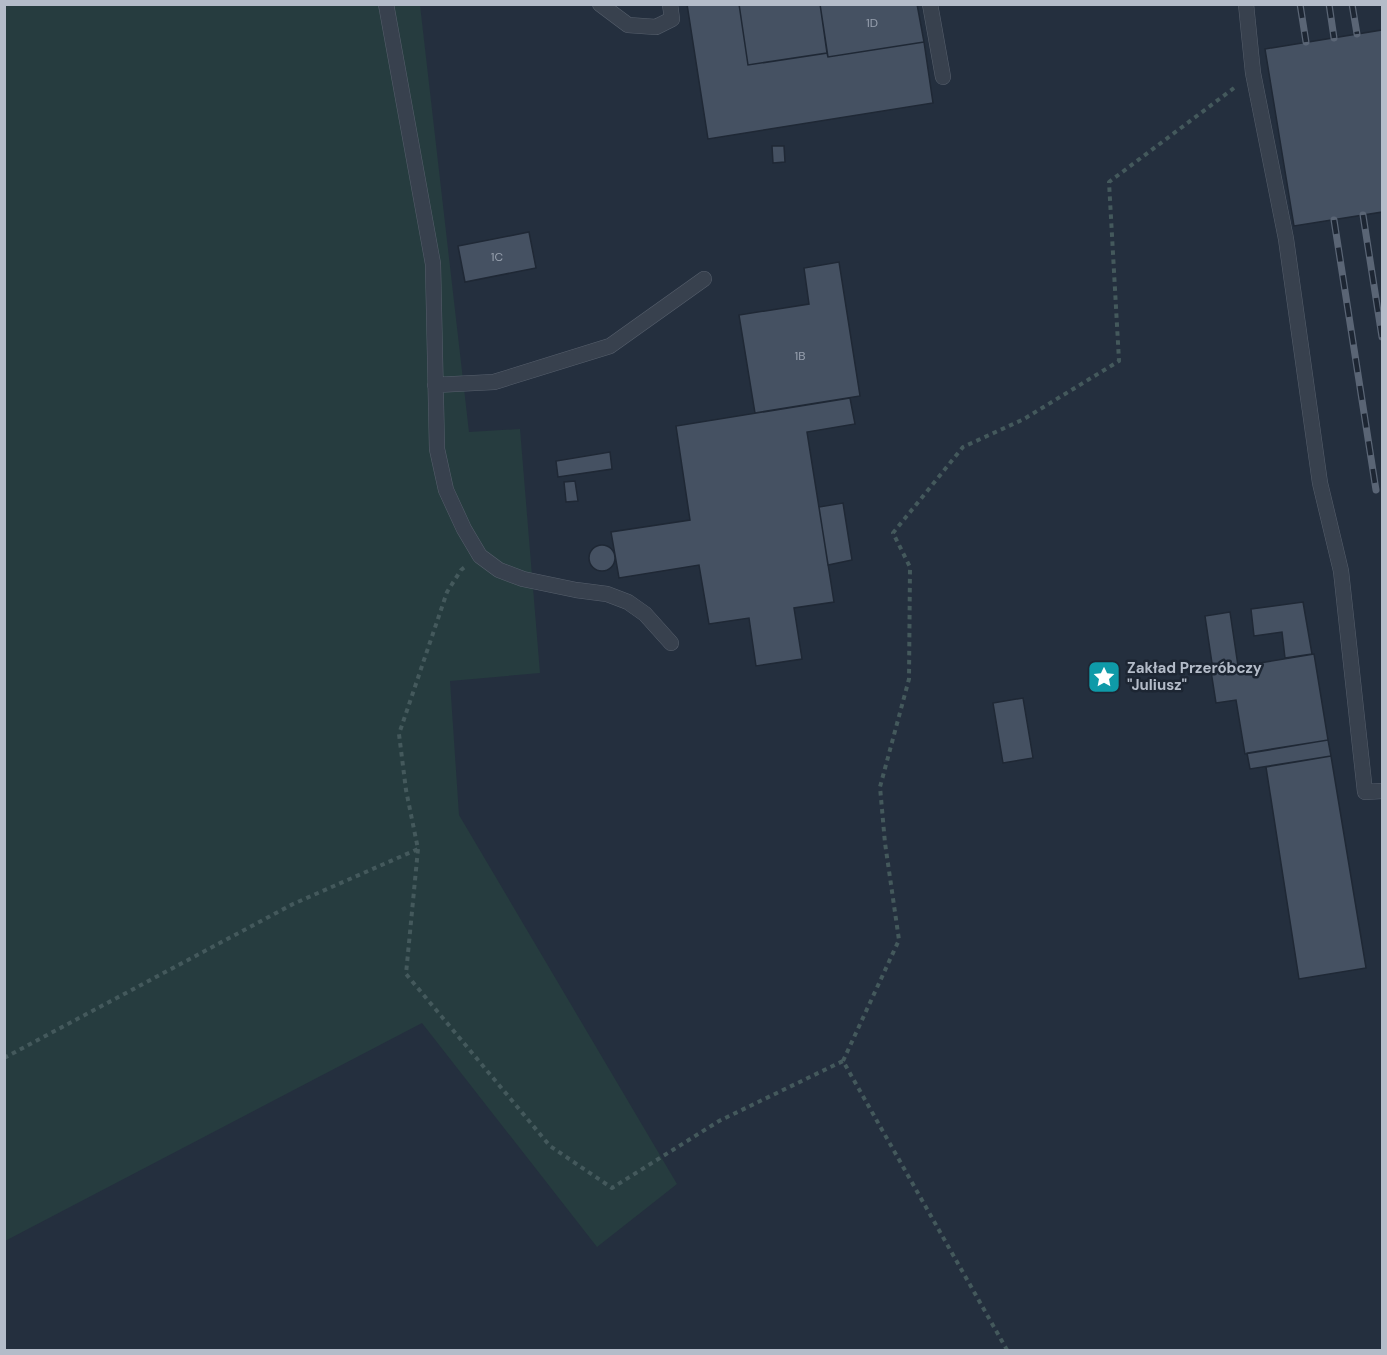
<svg xmlns="http://www.w3.org/2000/svg" width="1387" height="1355" viewBox="0 0 1387 1355" font-family="'DM Sans',sans-serif">
<style>
.green{fill:#263c3f}
.building{fill:#455162;stroke:#1f2835;stroke-width:1.5}
.lines{fill:none;stroke-linecap:round;stroke-linejoin:round}
.service-casing{stroke:#565f6c;stroke-width:16}
.path{stroke:#44595c;stroke-width:4;stroke-dasharray:4.5 4.5;stroke-linecap:butt}
.service{stroke:#38414e;stroke-width:15}
.rail-casing{stroke:#5a6575;stroke-width:7}
.rail{stroke:#1d2633;stroke-width:4.5;stroke-dasharray:14;stroke-linecap:butt}
.labels{text-anchor:middle;stroke-width:5;stroke-linejoin:round;paint-order:stroke}
.number-label{font-size:12px;fill:#98a1af}
.poi-label{font-size:15px;font-weight:bold;fill:#b4bcc9;stroke:#1d2633;text-anchor:start}
</style>
<rect width="100%" height="100%" fill="#242f3e"/>
<path class="green" d="M 5,5 L 420,5 L 469,432 L 520,429 L 540,673 L 450,681 L 459,815 L 677,1184 L 597,1247 L 422,1023 L 5,1241 Z"/>
<path class="building" d="M 687,4 L 739,4 L 748,65 L 827,53 L 828,57 L 924,42 L 933,103 L 708,139 Z
M 739,4 L 820,4 L 827,53 L 748,65 Z
M 820,4 L 917,4 L 924,42 L 828,57 Z
M 1382,30 L 1382,212 L 1294,226 L 1265,49 Z
M 772,146 L 784,146 L 785,162 L 773,163 Z
M 529,232 L 536,268 L 465,282 L 458,246 Z
M 839,262 L 860,396 L 755,413 L 739,315 L 809,304 L 804,268 Z
M 850,398 L 855,424 L 807,432 L 834,602 L 794,608 L 802,659 L 756,666 L 749,618 L 709,624 L 699,565 L 619,578 L 611,532 L 690,520 L 676,426 Z
M 610,452 L 612,469 L 558,477 L 556,461 Z
M 575,481 L 578,501 L 566,502 L 564,482 Z
M 843,503 L 852,560 L 828,565 L 819,507 Z
M589 558a13 13 0 1 1 26 0a13 13 0 1 1-26 0Z
M 1303,602 L 1312,654 L 1285,658 L 1282,632 L 1254,636 L 1251,609 Z
M 1230,612 L 1238,666 L 1213,670 L 1205,616 Z
M 1314,654 L 1328,740 L 1245,754 L 1236,700 L 1216,703 L 1211,671 Z
M 1023,698 L 1033,758 L 1003,763 L 993,703 Z
M 1328,740 L 1331,756 L 1250,769 L 1247,753 Z
M 1331,756 L 1366,968 L 1299,979 L 1266,767 Z"/>
<g class="lines">
<defs>
<path id="service" d="M 386,4 L 433,264 L 437,449 L 446,490 L 464,529 L 480,556 L 499,570 L 523,579 L 576,590 L 607,594 L 628,602 L 645,614 L 671,643
M 600,4 L 628,25 L 656,27 L 672,19 L 670,4
M 930,4 L 943,77
M 1246,4 L 1253,73 L 1286,239 L 1320,483 L 1341,571 L 1365,792 L 1382,791
M 435,385 L 494,382 L 610,346 L 704,279"/>
</defs>
<use href="#service" class="service-casing"/>
<path class="path" d="M 418,849 L 406,974 L 550,1146 L 612,1188 L 719,1121 L 843,1061 L 1007,1350
M 4,1058 L 293,904 L 418,849 L 406,790 L 399,734 L 447,592 L 461,570 L 465,567
M 843,1061 L 899,940 L 885,843 L 880,787 L 909,679 L 910,567 L 893,533 L 963,447 L 1024,419 L 1119,361 L 1109,182 L 1234,88"/>
<use href="#service" class="service"/>
<defs>
<path id="rail" d="M 1300,4 L 1306,42
M 1329,4 L 1334,38
M 1352,4 L 1357,34
M 1363,215 L 1382,337
M 1334,220 L 1376,490"/>
</defs>
<use href="#rail" class="rail-casing"/>
<use href="#rail" class="rail"/>
</g>
<defs>
<symbol id="sight-square" viewBox="-11 -11 22 22"><rect x="-9" y="-9" width="18" height="18" rx="4" fill="#0f9aa8" stroke="#1d2633"/><path d="M0-6L1.8-2.2L6-1.7L2.9 1.2L3.7 5.4L0 3.3L-3.7 5.4L-2.9 1.2L-6-1.7L-1.8-2.2Z" fill="#fff"/></symbol>
</defs>
<g fill-rule="evenodd">
<use href="#sight-square" x="1085" y="658" width="38" height="38"/>
</g>
<g class="labels">
<g class="number-label">
<text x="872" y="27">1D</text>
<text x="497" y="261">1C</text>
<text x="800" y="360">1B</text>
</g>
<g class="poi-label">
<text x="1127" y="673">Zakład Przeróbczy<tspan x="1127" dy="17">"Juliusz"</tspan></text>
</g>
</g>
<rect width="1387" height="1355" fill="none" stroke="#b4bcc9" stroke-width="12"/>
</svg>
